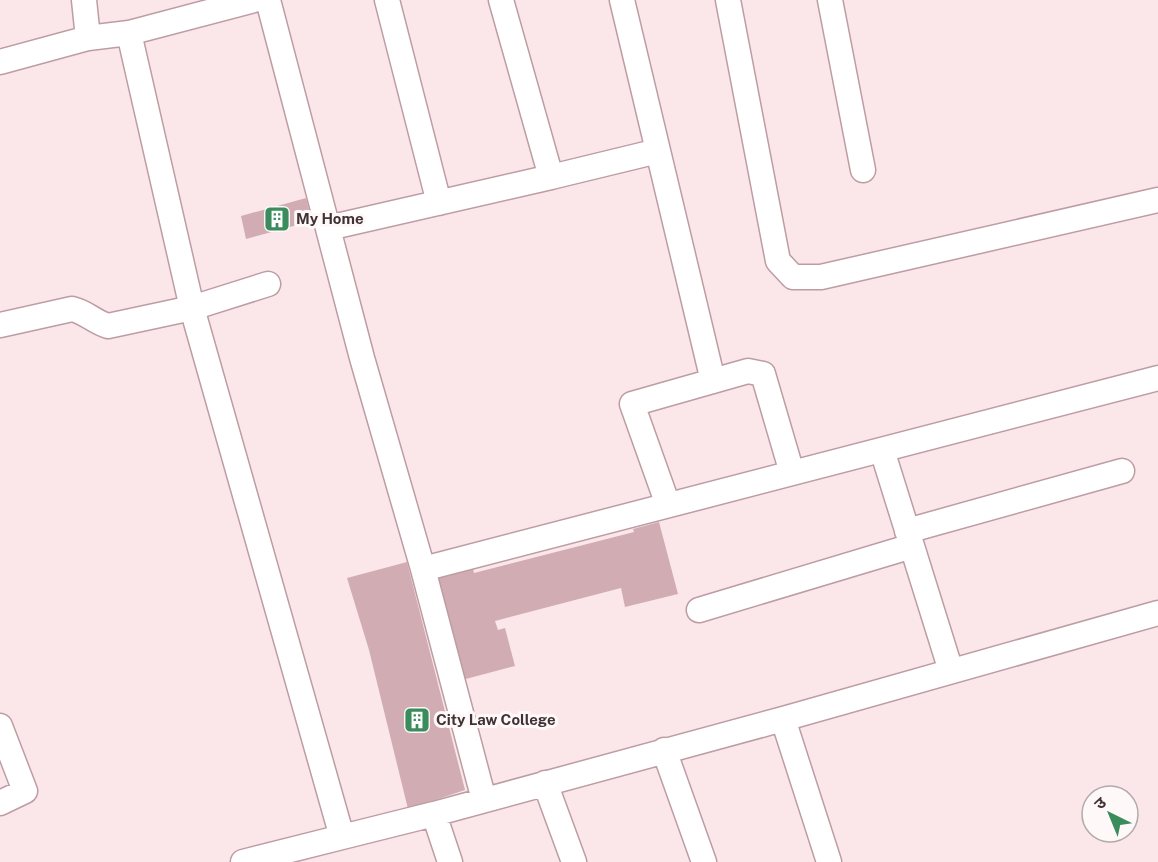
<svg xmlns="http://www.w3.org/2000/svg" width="1158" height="862" viewBox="0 0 1158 862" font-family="'Public Sans','Noto Sans Devanagari',sans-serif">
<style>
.building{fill:#d1adb3}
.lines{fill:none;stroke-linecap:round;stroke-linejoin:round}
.street-casing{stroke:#bd9da3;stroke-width:27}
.street{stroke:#fff;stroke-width:24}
.labels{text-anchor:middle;stroke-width:6;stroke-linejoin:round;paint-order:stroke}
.poi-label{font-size:15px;font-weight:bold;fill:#3f3234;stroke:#fff8f9;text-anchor:start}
</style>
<rect width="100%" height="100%" fill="#fbe7ea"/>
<path class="building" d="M 306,198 L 312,221 L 246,239 L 241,216 Z
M 659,522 L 678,594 L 625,607 L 621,588 L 495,621 L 498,630 L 505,628 L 515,666 L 462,680 L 436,578 L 473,568 L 474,573 L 634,532 L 633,529 Z
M 407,562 L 465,790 L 408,809 L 369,650 L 347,578 Z"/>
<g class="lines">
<defs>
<path id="street" d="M 84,0 L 88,38 L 129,33 L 192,308 L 342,837 L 434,814 L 450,862
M 268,0 L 362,358 L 423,569 L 1158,378
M 387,0 L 439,203
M 622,0 L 713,381
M 728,0 L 778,261 L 793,277 L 821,277 L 1158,200
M 830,0 L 863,170
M 129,33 L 254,0
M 0,62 L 88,38
M 551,177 L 658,151
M 328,228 L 551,177 L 501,0
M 0,325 L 72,309 C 86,312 94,322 108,326 L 192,308 L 268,284
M 882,450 L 951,671
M 668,505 L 632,404 L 748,371 L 763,374 L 792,473
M 907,531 L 1122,471
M 423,569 L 484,800
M 699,610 L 912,546
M 783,719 L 829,862
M 0,726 L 25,791 L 0,803
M 664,750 L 704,862
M 545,783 L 574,862
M 434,814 L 783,719 L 1158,613
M 243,862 L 342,837"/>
</defs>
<use href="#street" class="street-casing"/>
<use href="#street" class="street"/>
</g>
<defs>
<symbol id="building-square" viewBox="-11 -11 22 22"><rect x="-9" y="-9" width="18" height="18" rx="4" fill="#3a8c5d" stroke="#fff8f9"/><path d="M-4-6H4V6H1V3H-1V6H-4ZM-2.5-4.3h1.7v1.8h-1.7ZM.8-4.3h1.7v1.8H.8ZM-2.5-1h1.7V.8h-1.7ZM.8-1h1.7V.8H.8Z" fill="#fff"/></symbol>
</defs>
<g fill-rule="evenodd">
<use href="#building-square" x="262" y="204" width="30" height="30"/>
<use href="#building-square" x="402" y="705" width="30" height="30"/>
</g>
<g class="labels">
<g class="poi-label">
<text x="296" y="224">My Home</text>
<text x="436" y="725">City Law College</text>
</g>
</g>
<g transform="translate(1110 814) rotate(317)"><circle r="28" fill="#fff8f9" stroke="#b2a9aa" stroke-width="1.5"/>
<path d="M0-4.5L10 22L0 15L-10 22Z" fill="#3a8c5d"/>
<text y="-9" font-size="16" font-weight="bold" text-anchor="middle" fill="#3f3234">उ</text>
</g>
</svg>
